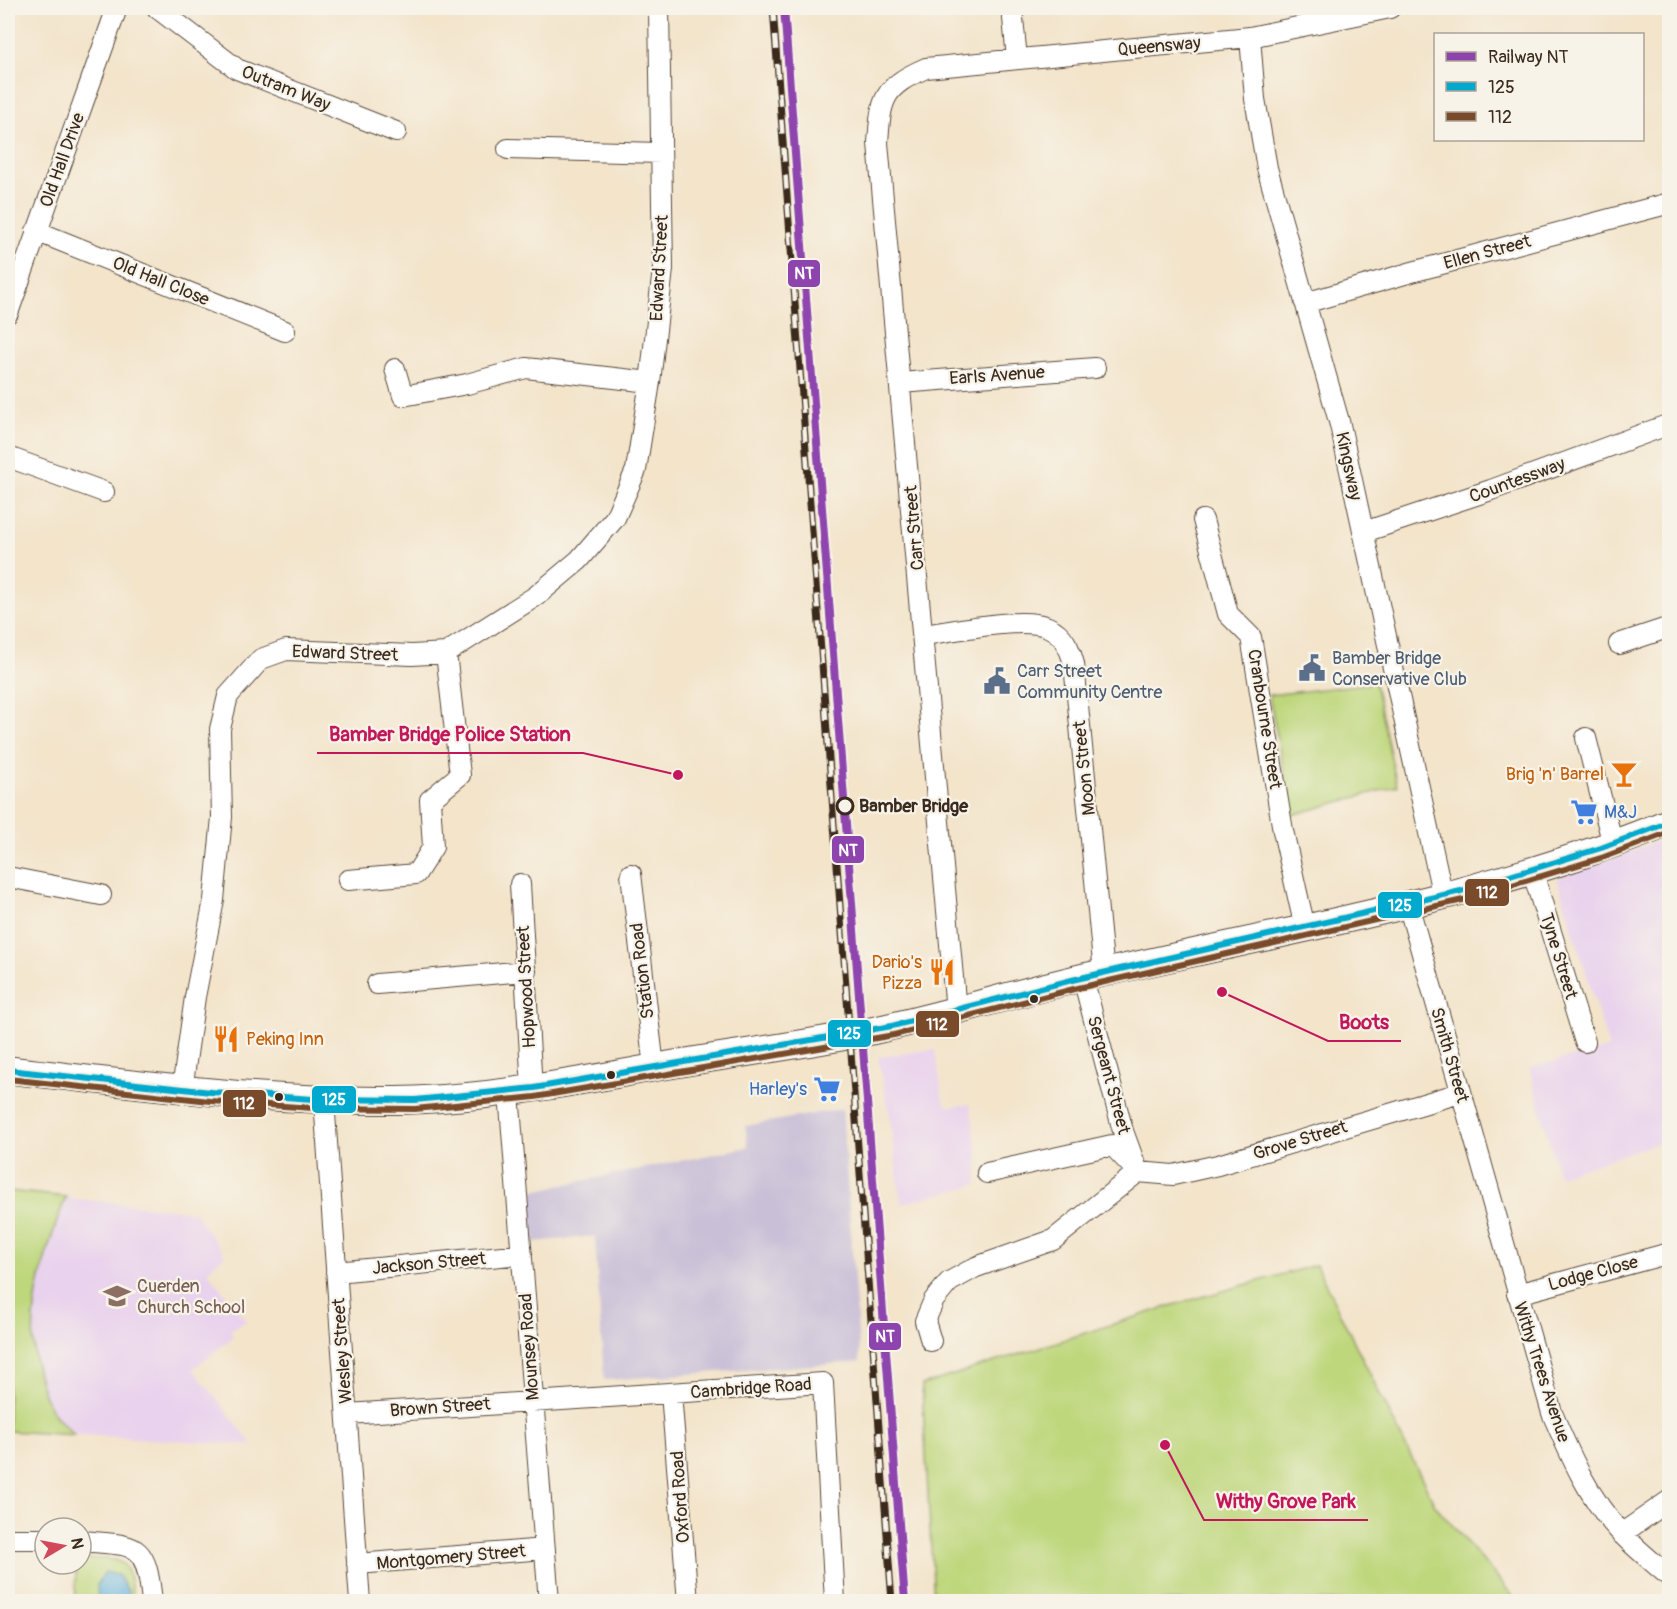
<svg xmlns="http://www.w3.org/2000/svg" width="1677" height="1609" viewBox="0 0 1677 1609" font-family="Pangolin,sans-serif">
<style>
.built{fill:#e9d2ed}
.industrial{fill:#c9bfd7}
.green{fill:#bed77c;stroke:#7c804d;stroke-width:1.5}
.water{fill:#62b1dd;stroke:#4e6e7e;stroke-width:1.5}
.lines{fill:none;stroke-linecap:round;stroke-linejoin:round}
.street-casing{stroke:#574638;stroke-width:22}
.secondary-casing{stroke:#574638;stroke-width:29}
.street{stroke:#fff;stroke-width:20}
.secondary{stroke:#fff;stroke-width:27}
.rail-casing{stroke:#3b2a1e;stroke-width:7}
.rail{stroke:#f7f3e8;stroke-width:4.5;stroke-dasharray:14;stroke-linecap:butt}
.bus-1-casing{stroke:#f7f3e8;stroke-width:10}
.bus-2-casing{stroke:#f7f3e8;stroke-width:10}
.bus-1{stroke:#00a9ce;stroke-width:6}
.bus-2{stroke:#7a4b2a;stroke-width:6}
.rail-1-casing{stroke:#f7f3e8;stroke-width:12}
.rail-1{stroke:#8e44ad;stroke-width:8}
.stop-dot{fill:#f7f3e8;stroke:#3b2a1e;stroke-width:3}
.bus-dot{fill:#3b2a1e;stroke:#f7f3e8;stroke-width:2}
.labels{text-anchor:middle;stroke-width:4.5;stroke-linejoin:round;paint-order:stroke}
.street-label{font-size:18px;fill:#3b2a1e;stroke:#f7f3e8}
.service-label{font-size:18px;fill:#4e5e75;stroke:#f7f3e8;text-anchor:start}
.food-label{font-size:18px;fill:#c56008;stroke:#f7f3e8;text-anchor:end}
.stop-label{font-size:18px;font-weight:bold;fill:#3b2a1e;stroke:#f7f3e8;text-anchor:start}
.shop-label{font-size:18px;fill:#366cbe;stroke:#f7f3e8;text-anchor:start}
.education-label{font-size:18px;fill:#785e54;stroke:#f7f3e8;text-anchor:start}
.leader{fill:none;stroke:#c2185b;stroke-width:2}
.callout-dot{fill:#c2185b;stroke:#f7f3e8;stroke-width:2}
.callout-label{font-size:20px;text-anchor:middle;font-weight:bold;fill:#c2185b;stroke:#f7f3e8;stroke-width:4.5;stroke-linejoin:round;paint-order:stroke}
.line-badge{stroke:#f7f3e8;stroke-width:2}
.badge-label{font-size:16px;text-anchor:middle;font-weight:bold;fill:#fff}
</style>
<rect width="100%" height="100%" fill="#f7f3e8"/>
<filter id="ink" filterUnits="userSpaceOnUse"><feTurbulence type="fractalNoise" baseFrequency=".0167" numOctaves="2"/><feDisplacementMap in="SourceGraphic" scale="12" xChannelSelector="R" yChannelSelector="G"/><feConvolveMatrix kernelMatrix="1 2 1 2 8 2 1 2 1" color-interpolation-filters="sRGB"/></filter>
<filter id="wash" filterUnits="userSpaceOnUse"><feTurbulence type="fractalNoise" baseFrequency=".008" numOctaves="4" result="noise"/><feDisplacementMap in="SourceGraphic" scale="24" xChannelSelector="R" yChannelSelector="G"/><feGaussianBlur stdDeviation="1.35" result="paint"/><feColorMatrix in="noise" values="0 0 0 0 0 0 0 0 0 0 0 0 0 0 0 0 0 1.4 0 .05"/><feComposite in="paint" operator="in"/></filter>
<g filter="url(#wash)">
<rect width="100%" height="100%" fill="#f3e4ca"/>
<path class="built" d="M 1669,837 L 1669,1139 L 1559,1176 L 1529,1068 L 1609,1048 L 1557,878 Z
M 935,1049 L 943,1100 L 948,1107 L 970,1104 L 977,1150 L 978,1184 L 901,1204 L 890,1118 L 878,1057 Z
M 8,1191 L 194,1212 L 225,1255 L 207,1271 L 246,1321 L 229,1331 L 234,1336 L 193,1369 L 253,1445 L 8,1431 Z"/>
<path class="industrial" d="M 842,1109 L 860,1362 L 604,1380 L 595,1236 L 534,1242 L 528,1192 L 748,1147 L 745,1126 Z"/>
<path class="green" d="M 1375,683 L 1397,786 L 1292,815 L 1269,695 Z
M 8,1191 L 66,1197 C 40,1264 15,1343 52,1411 C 57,1419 67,1427 74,1435 L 8,1431 Z
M 1316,1265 L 1435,1505 L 1517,1601 L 934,1601 L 922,1385 L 1170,1306 Z
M 81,1558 C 124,1560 129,1555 133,1601 L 75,1602 L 76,1564 L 81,1564 Z"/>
<path class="water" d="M 105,1572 L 118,1575 L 128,1591 L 129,1601 L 98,1601 L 97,1585 Z"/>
</g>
<g filter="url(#ink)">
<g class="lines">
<defs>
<path id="street" d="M 157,8 L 237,69 L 396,132
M 1012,8 L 1017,59
M 1250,37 L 1255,99 L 1267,168 L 1340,425 L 1443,897
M 508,149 L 661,153
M 36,231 L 285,331
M 1305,303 L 1412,272 L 1670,203
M 8,313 L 117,8
M 395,369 L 403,396 L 467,384 L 526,368 L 650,382
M 900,383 L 1095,368
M 8,457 L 104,492
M 1203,520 L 1228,614 L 1251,637 L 1283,831 L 1305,928
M 1364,532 L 1491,490 L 1670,424
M 924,635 C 953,631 1023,616 1048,627 C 1064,634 1070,649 1074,664 L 1104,973
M 1619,644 L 1670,627
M 1586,738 L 1613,845
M 1532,870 L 1585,1042
M 631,874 L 654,1067
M 8,877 L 101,895
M 348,880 L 416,874 L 433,847 L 430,800 L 460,775 L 446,653
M 520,884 L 532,1089
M 1408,904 L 1552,1413 C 1570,1455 1589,1499 1621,1533 C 1636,1549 1654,1563 1670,1577
M 1083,978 L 1123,1131 L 1138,1172
M 377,984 L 526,971
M 956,1011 L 878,143 C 881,98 883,87 926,68 L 1250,37 L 1390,8
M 182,1090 L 195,997 L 214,900 L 222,817 L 220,729 L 228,696 L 261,659 L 286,650 L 412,655 L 446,653 L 536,596 L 579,560 L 615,518 L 636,470 L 650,382 L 663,269 L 659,8
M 509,1093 L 549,1602
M 324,1100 L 360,1602
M 1138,1172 L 1173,1175 L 1218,1165 L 1460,1093
M 987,1173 L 1112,1145 L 1132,1166
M 336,1272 L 522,1254
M 1517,1294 L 1670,1253
M 931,1341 L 925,1321 L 934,1300 L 949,1282 L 976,1267 L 1053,1240 L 1138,1172
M 671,1393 L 688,1602
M 347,1414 L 823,1383 L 835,1602
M 1621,1534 L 1670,1500
M 8,1539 L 45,1539
M 81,1541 C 137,1546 146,1540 152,1602
M 357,1564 L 545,1549"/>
<path id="secondary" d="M 8,1070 C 143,1085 279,1104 415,1100 C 495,1097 573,1082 652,1068 C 722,1055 792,1047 862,1033 C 943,1016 1021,991 1102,973 C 1293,929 1488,897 1670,822"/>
</defs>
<use href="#street" class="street-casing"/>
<use href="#secondary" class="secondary-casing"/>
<use href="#street" class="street"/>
<use href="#secondary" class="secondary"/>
<defs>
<path id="rail" d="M 773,8 L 892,1602"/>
</defs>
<use href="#rail" class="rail-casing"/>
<use href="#rail" class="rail"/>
<defs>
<path id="bus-1" d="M 8,1070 L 211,1092 L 313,1099 L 415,1100 L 534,1088 L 892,1026 L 1072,980 L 1461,891 L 1601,848 L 1670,822"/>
<path id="bus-2" d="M 8,1079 L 210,1101 L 313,1108 L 415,1109 L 535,1097 L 894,1035 L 1074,989 L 1463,900 L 1604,857 L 1670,832"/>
</defs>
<use href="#bus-1" class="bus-1-casing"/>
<use href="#bus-2" class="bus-2-casing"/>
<use href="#bus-1" class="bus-1"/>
<use href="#bus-2" class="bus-2"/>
<defs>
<path id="rail-1" d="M 784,8 L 905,1602"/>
</defs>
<use href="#rail-1" class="rail-1-casing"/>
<use href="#rail-1" class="rail-1"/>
</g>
</g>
<defs>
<symbol id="civic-bare" viewBox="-9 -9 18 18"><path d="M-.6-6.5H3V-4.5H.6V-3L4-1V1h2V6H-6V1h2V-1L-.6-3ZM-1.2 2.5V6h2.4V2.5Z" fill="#5c6f8a" stroke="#f7f3e8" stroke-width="2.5" paint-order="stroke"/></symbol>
<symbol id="bar-bare" viewBox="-9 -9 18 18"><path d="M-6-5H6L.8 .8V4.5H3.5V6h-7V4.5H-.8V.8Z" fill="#e8710a" stroke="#f7f3e8" stroke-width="2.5" paint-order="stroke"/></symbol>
<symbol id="supermarket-bare" viewBox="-9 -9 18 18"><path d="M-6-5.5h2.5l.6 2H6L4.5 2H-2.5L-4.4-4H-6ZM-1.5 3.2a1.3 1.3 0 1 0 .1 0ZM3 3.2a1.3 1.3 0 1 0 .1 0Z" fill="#3f7fe0" stroke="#f7f3e8" stroke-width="2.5" paint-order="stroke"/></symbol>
<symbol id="restaurant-bare" viewBox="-9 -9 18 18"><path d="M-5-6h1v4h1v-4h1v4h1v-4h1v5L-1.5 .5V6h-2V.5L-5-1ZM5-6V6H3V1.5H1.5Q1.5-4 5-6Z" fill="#e8710a" stroke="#f7f3e8" stroke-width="2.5" paint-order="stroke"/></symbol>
<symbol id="school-bare" viewBox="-9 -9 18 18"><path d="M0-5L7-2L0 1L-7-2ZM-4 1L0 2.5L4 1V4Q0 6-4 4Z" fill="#8d6e63" stroke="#f7f3e8" stroke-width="2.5" paint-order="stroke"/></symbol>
</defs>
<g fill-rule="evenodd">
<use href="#civic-bare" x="1293" y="649" width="38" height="38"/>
<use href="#civic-bare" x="978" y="662" width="38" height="38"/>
<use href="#bar-bare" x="1605" y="755" width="38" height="38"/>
<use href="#supermarket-bare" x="1565" y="793" width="38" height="38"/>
<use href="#restaurant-bare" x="923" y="953" width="38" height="38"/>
<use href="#restaurant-bare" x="207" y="1020" width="38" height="38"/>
<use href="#supermarket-bare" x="808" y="1070" width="38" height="38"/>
<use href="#school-bare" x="98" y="1277" width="38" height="38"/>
</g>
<circle class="stop-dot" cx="845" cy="806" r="8"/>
<g class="bus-dot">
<circle cx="1034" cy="999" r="5"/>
<circle cx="611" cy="1075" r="5"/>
<circle cx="279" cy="1097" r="5"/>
</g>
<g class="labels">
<g class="street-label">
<text transform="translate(1159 46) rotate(-5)" y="6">Queensway</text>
<text transform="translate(286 88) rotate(22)" y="6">Outram Way</text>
<text transform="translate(62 160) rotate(-70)" y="6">Old Hall Drive</text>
<text transform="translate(1487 252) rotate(-15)" y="6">Ellen Street</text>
<text transform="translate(659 268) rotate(-87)" y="6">Edward Street</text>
<text transform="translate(161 281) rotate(22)" y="6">Old Hall Close</text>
<text transform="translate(997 375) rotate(-4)" y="6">Earls Avenue</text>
<text transform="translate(1349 466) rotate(78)" y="6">Kingsway</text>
<text transform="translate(1517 480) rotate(-20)" y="6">Countessway</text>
<text transform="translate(914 528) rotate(-95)" y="6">Carr Street</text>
<text transform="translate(345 653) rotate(2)" y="6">Edward Street</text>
<text transform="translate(1265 719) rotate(81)" y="6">Cranbourne Street</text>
<text transform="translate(1084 768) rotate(-96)" y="6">Moon Street</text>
<text transform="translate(1559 956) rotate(73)" y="6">Tyne Street</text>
<text transform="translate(642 971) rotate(-97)" y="6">Station Road</text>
<text transform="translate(526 987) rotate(-93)" y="6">Hopwood Street</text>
<text transform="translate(1450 1055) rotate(74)" y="6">Smith Street</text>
<text transform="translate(1109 1075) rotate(75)" y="6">Sergeant Street</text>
<text transform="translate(1300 1140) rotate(-17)" y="6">Grove Street</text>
<text transform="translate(429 1263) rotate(-5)" y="6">Jackson Street</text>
<text transform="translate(1593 1273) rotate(-15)" y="6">Lodge Close</text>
<text transform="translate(529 1347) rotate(-94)" y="6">Mounsey Road</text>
<text transform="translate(342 1351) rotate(-94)" y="6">Wesley Street</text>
<text transform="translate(1542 1372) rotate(72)" y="6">Withy Trees Avenue</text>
<text transform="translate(751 1388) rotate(-4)" y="6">Cambridge Road</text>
<text transform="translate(440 1407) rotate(-4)" y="6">Brown Street</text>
<text transform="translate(680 1497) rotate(-94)" y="6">Oxford Road</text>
<text transform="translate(451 1557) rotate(-5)" y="6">Montgomery Street</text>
</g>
<g class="service-label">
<text x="1332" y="664">Bamber Bridge<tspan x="1332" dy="21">Conservative Club</tspan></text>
<text x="1017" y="677">Carr Street<tspan x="1017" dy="21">Community Centre</tspan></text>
</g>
<g class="food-label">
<text x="1604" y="780">Brig 'n' Barrel</text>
<text x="922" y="968">Dario's<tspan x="922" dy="21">Pizza</tspan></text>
<text x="246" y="1045" text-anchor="start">Peking Inn</text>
</g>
<g class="stop-label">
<text x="859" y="812">Bamber Bridge</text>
</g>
<g class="shop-label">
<text x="1604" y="818">M&amp;J</text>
<text x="807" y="1095" text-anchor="end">Harley's</text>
</g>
<g class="education-label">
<text x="137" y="1292">Cuerden<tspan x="137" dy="21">Church School</tspan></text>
</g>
</g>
<path class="leader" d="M678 775L583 753H317M1222 992L1328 1041H1401M1165 1445L1204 1520H1368"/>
<g class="callout-dot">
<circle cx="678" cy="775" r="6"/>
<circle cx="1222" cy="992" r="6"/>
<circle cx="1165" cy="1445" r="6"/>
</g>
<g class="callout-label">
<text x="450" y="741">Bamber Bridge Police Station</text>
<text x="1364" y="1029">Boots</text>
<text x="1286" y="1508">Withy Grove Park</text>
</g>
<g class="line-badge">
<rect x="787" y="259" width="34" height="29" rx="6" fill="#8e44ad"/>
<rect x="831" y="835" width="34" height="29" rx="6" fill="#8e44ad"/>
<rect x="1464" y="878" width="46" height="29" rx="6" fill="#7a4b2a"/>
<rect x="1377" y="891" width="46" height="28" rx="6" fill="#00a9ce"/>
<rect x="915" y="1010" width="45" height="28" rx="6" fill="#7a4b2a"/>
<rect x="827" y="1019" width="45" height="29" rx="6" fill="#00a9ce"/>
<rect x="311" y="1085" width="46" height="29" rx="6" fill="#00a9ce"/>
<rect x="222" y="1089" width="45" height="29" rx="6" fill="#7a4b2a"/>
<rect x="868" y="1322" width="34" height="29" rx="6" fill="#8e44ad"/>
</g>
<g class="badge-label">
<text x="804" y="279">NT</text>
<text x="848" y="856">NT</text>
<text x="1487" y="898">112</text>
<text x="1400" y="911">125</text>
<text x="937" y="1030">112</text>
<text x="849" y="1039">125</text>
<text x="334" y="1105">125</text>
<text x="244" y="1109">112</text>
<text x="885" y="1342">NT</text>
</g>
<rect width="1677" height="1609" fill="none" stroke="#f7f3e8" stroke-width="30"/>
<rect x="1434" y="33" width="210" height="108" fill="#f7f3e8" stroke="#aca397" stroke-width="1.5"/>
<rect x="1446" y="52" width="30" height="9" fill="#8e44ad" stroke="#aca397" stroke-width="1.5"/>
<text x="1488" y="63" font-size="18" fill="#3b2a1e">Railway NT</text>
<rect x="1446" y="82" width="30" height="9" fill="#00a9ce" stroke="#aca397" stroke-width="1.5"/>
<text x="1488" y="93" font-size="18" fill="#3b2a1e">125</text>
<rect x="1446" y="112" width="30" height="9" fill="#7a4b2a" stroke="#aca397" stroke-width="1.5"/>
<text x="1488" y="123" font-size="18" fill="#3b2a1e">112</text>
<g transform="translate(63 1546) rotate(80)"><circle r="28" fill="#f7f3e8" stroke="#aca397" stroke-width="1.5"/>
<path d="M0-4.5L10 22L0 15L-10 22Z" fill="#d1495b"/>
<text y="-9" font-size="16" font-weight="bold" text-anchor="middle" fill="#3b2a1e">N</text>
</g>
</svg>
